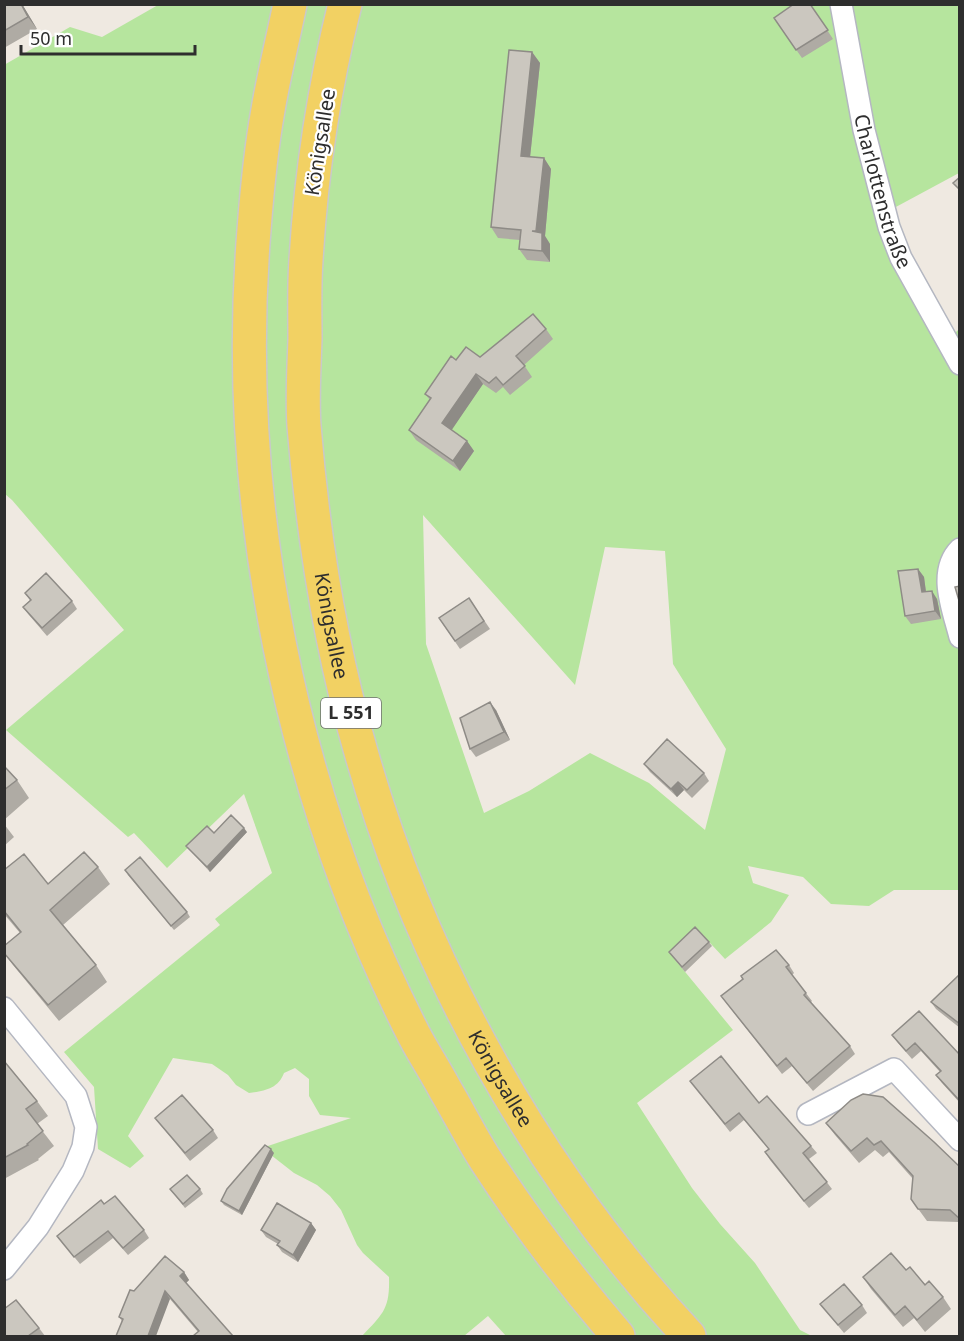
<svg xmlns="http://www.w3.org/2000/svg" width="964" height="1341" viewBox="0 0 964 1341" font-family="'Noto Sans',sans-serif">
<style>
.green{fill:#b6e59e;fill-rule:evenodd}
.lines{fill:none;stroke-linecap:round;stroke-linejoin:round}
.minor-casing{stroke:#b4b7c1;stroke-width:24}
.primary-casing{stroke:#c9c9c9;stroke-width:36}
.minor{stroke:#fff;stroke-width:21}
.primary{stroke:#f2d163;stroke-width:33}
.wall{fill:#afaba4}
.shaded-wall{fill:#8e8b86}
.building{fill:#cbc7bf;stroke:#8e8b86;stroke-width:1.5}
.labels{text-anchor:middle;stroke-width:4.5;stroke-linejoin:round;paint-order:stroke}
.shield{fill:#fff;stroke:#6d6d6d;stroke-width:1.5}
.shield-label{font-size:18px;font-weight:bold;fill:#2e2e2e}
.street-label{font-size:20px;fill:#2e2e2e;stroke:#fff}
</style>
<rect width="100%" height="100%" fill="#efe9e1"/>
<path class="green" d="M 158,5 L 959,5 L 959,173 L 894,208 L 910,253 L 952,336 L 959,329 L 959,890 L 894,890 L 869,906 L 831,904 L 803,877 L 748,866 L 753,883 L 789,895 L 771,922 L 725,959 L 698,930 L 672,956 L 733,1030 L 637,1103 L 692,1188 L 720,1224 L 755,1263 L 800,1330 L 812,1336 L 506,1336 L 488,1316 L 464,1336 L 362,1336 C 383,1314 390,1309 389,1277 L 363,1253 L 357,1245 L 341,1210 L 330,1196 L 317,1185 L 294,1173 L 262,1148 L 351,1118 L 320,1115 L 309,1096 L 309,1079 L 295,1068 L 284,1073 C 278,1089 264,1091 249,1093 L 236,1085 L 228,1075 L 212,1064 L 173,1058 L 128,1136 L 144,1156 L 130,1168 L 98,1149 L 94,1087 L 64,1052 L 220,925 L 215,919 L 272,873 L 244,794 L 167,868 L 134,833 L 128,837 L 6,730 L 124,630 L 12,500 L 5,494 L 4,65 L 70,27 L 102,37 ZM 423,515 L 575,685 L 605,547 L 665,551 L 673,664 L 726,749 L 705,830 L 649,783 L 590,753 L 529,791 L 484,813 L 426,644 Z"/>
<g class="lines">
<defs>
<g id="minor">
<path id="s1" d="M 841,4 L 864,130 L 889,227 L 901,258 L 960,364"/>
<path d="M 960,549 C 937,572 953,609 960,637"/>
<path d="M 4,1008 L 76,1096 L 86,1127 L 83,1147 L 73,1171 L 38,1227 L 4,1269"/>
<path d="M 808,1114 L 894,1069 L 960,1140"/>
</g>
<g id="primary">
<path d="M 290,4 C 283,39 274,74 268,110 C 261,149 257,190 254,230 C 232,502 290,792 414,1035 C 424,1054 436,1072 446,1091 C 459,1113 471,1137 485,1159 C 525,1221 570,1280 618,1336"/>
<path id="s2" d="M 345,4 C 324,88 311,174 306,260 C 304,287 305,313 305,339 C 304,368 302,397 304,426 C 313,535 330,646 361,752 C 421,965 538,1174 689,1336"/>
</g>
</defs>
<use href="#minor" class="minor-casing"/>
<use href="#primary" class="primary-casing"/>
<use href="#minor" class="minor"/>
<use href="#primary" class="primary"/>
</g>
<path class="wall" d="M 4,4 L 22,4 L 37,29 L 4,48 Z
M 810,4 L 833,39 L 802,58 L 774,18 Z
M 532,52 L 540,63 L 530,157 L 544,158 L 551,169 L 545,236 L 550,244 L 550,262 L 527,260 L 519,249 L 520,240 L 498,238 L 491,227 Z
M 546,329 L 553,339 L 524,365 L 532,377 L 510,395 L 503,387 L 496,393 L 483,384 L 451,430 L 467,441 L 474,451 L 460,471 L 416,440 L 409,430 L 430,400 L 425,394 L 456,360 L 480,357 Z
M 918,569 L 924,577 L 926,592 L 937,599 L 941,619 L 911,624 L 905,616 Z
M 25,593 L 72,601 L 77,609 L 47,636 L 29,615 L 23,607 L 30,600 Z
M 469,598 L 490,629 L 460,649 L 439,618 Z
M 496,710 L 510,740 L 476,757 L 470,749 Z
M 644,764 L 704,773 L 709,781 L 692,798 L 684,790 L 677,797 L 650,772 Z
M 4,766 L 17,780 L 29,798 L 4,820 Z
M 4,824 L 14,837 L 4,846 Z
M 247,832 L 210,872 L 186,846 L 214,833 Z
M 98,867 L 110,884 L 63,925 L 96,965 L 107,982 L 59,1021 L 13,965 L 4,953 L 4,946 L 20,933 L 4,914 L 4,870 L 48,884 Z
M 127,874 L 187,912 L 190,917 L 174,930 Z
M 709,942 L 712,946 L 685,972 L 669,952 Z
M 789,965 L 794,973 L 792,975 L 812,1001 L 811,1002 L 850,1046 L 855,1054 L 813,1091 L 792,1066 L 782,1074 L 721,996 Z
M 960,974 L 960,1028 L 936,1009 L 931,1002 Z
M 892,1035 L 960,1055 L 960,1103 L 942,1083 L 936,1075 L 940,1072 L 921,1051 L 912,1059 L 898,1043 Z
M 4,1061 L 37,1101 L 48,1116 L 37,1124 L 54,1146 L 38,1159 L 39,1160 L 4,1179 Z
M 690,1081 L 759,1103 L 811,1146 L 817,1153 L 809,1159 L 832,1189 L 809,1208 L 770,1160 L 765,1152 L 769,1149 L 744,1120 L 730,1132 Z
M 155,1118 L 213,1130 L 218,1138 L 190,1161 Z
M 826,1123 L 960,1167 L 960,1223 L 958,1222 L 927,1221 L 911,1199 L 913,1179 L 889,1152 L 883,1157 L 875,1150 L 859,1163 L 835,1135 Z
M 274,1153 L 242,1215 L 224,1205 L 221,1201 Z
M 170,1189 L 200,1189 L 203,1194 L 185,1208 Z
M 104,1204 L 144,1230 L 149,1238 L 128,1255 L 113,1238 L 80,1264 L 57,1236 Z
M 311,1223 L 316,1230 L 298,1262 L 282,1252 L 277,1245 L 278,1244 L 266,1237 L 261,1230 Z
M 906,1270 L 943,1297 L 951,1309 L 925,1332 L 914,1318 L 903,1327 L 871,1289 L 863,1277 Z
M 184,1272 L 189,1280 L 186,1283 L 233,1336 L 198,1332 L 170,1299 L 122,1321 L 119,1317 L 134,1291 Z
M 820,1304 L 862,1305 L 867,1313 L 844,1333 Z
M 39,1328 L 45,1336 L 4,1336 Z"/>
<path class="shaded-wall" d="M 21,4 L 22,4 L 37,29 L 28,17 Z
M 532,52 L 540,63 L 529,167 L 521,156 Z
M 544,158 L 551,169 L 545,236 L 550,244 L 550,262 L 542,251 L 536,231 Z
M 476,374 L 483,384 L 449,434 L 442,423 Z
M 467,441 L 474,451 L 460,471 L 453,461 Z
M 918,569 L 924,577 L 927,600 L 922,592 Z
M 932,591 L 937,599 L 941,619 L 935,611 Z
M 490,702 L 496,710 L 510,740 L 504,732 Z
M 678,782 L 684,790 L 677,797 L 671,789 Z
M 244,828 L 247,832 L 210,872 L 207,867 Z
M 271,1149 L 274,1153 L 242,1215 L 239,1211 Z
M 311,1223 L 316,1230 L 298,1262 L 293,1255 Z
M 184,1272 L 189,1280 L 185,1284 L 180,1276 Z
M 165,1291 L 170,1299 L 156,1336 L 148,1336 Z"/>
<path class="building" d="M 4,4 L 21,4 L 28,17 L 4,31 Z
M 794,4 L 810,4 L 828,30 L 796,50 L 774,18 Z
M 509,50 L 532,52 L 521,156 L 544,158 L 536,231 L 532,231 L 542,233 L 542,251 L 519,249 L 521,230 L 491,227 Z
M 960,177 L 960,190 L 953,183 Z
M 533,314 L 546,329 L 516,356 L 525,366 L 503,385 L 496,377 L 489,383 L 476,374 L 442,423 L 467,441 L 453,461 L 409,430 L 431,398 L 425,394 L 451,356 L 456,360 L 466,347 L 480,357 Z
M 918,569 L 922,592 L 932,591 L 935,611 L 905,616 L 898,571 Z
M 46,573 L 72,601 L 42,628 L 23,607 L 31,600 L 25,593 Z
M 960,586 L 960,604 L 955,587 Z
M 469,598 L 484,621 L 455,641 L 439,618 Z
M 490,702 L 504,732 L 470,749 L 460,718 Z
M 667,739 L 704,773 L 687,790 L 678,782 L 671,789 L 644,764 Z
M 4,766 L 17,780 L 4,790 Z
M 231,815 L 244,828 L 207,867 L 186,846 L 207,826 L 214,833 Z
M 84,852 L 98,867 L 50,910 L 96,965 L 48,1005 L 4,953 L 4,946 L 21,932 L 4,911 L 4,870 L 24,854 L 48,884 Z
M 140,857 L 187,912 L 171,926 L 125,870 Z
M 695,927 L 709,942 L 682,967 L 669,952 Z
M 776,950 L 789,965 L 786,967 L 806,993 L 804,995 L 850,1046 L 807,1083 L 786,1058 L 777,1066 L 721,996 L 743,979 L 741,976 Z
M 960,974 L 960,1024 L 931,1002 Z
M 919,1011 L 960,1055 L 960,1101 L 936,1075 L 941,1071 L 915,1043 L 906,1051 L 892,1035 Z
M 721,1056 L 759,1103 L 767,1096 L 811,1146 L 803,1153 L 827,1182 L 804,1201 L 765,1152 L 769,1149 L 739,1113 L 725,1124 L 690,1081 Z
M 4,1061 L 37,1101 L 26,1109 L 43,1131 L 27,1144 L 28,1145 L 4,1158 Z
M 863,1094 L 883,1097 L 934,1142 L 960,1167 L 960,1219 L 950,1210 L 918,1209 L 911,1199 L 913,1176 L 881,1141 L 874,1145 L 867,1138 L 851,1151 L 826,1123 L 851,1100 Z
M 182,1095 L 213,1130 L 185,1153 L 155,1118 Z
M 265,1145 L 271,1149 L 239,1211 L 221,1201 L 227,1189 Z
M 187,1175 L 200,1189 L 183,1204 L 170,1189 Z
M 115,1196 L 144,1230 L 123,1248 L 108,1231 L 74,1257 L 57,1236 L 101,1200 L 104,1204 Z
M 277,1203 L 311,1223 L 293,1255 L 277,1245 L 280,1241 L 261,1230 Z
M 891,1253 L 906,1270 L 910,1267 L 925,1285 L 929,1281 L 943,1297 L 917,1320 L 905,1306 L 895,1315 L 863,1277 Z
M 165,1256 L 184,1272 L 180,1276 L 233,1336 L 193,1336 L 199,1331 L 165,1291 L 148,1336 L 116,1336 L 123,1319 L 119,1317 L 130,1290 L 134,1291 Z
M 844,1284 L 862,1305 L 838,1325 L 820,1304 Z
M 16,1300 L 39,1328 L 28,1336 L 4,1336 L 4,1309 Z"/>
<g class="labels">
<rect class="shield" x="321" y="698" width="60" height="30" rx="4.5"/>
<g class="shield-label">
<text x="351" y="719">L 551</text>
</g>
<g class="street-label">
<text transform="translate(320 142) rotate(-81)" y="7">Königsallee</text>
<text dy="7" stroke="none"><textPath href="#s1" startOffset="192">Charlottenstraße</textPath></text>
<text dy="7" stroke="none"><textPath href="#s2" startOffset="627">Königsallee</textPath></text>
<text dy="7" stroke="none"><textPath href="#s2" startOffset="1113">Königsallee</textPath></text>
</g>
</g>
<rect width="964" height="1341" fill="none" stroke="#2e2e2e" stroke-width="12"/>
<path d="M21 45v9h174v-9" fill="none" stroke="#2e2e2e" stroke-width="3"/>
<text x="30" y="45" font-size="18" fill="#2e2e2e" stroke="#ffffff" stroke-width="4.5" paint-order="stroke">50 m</text>
</svg>
